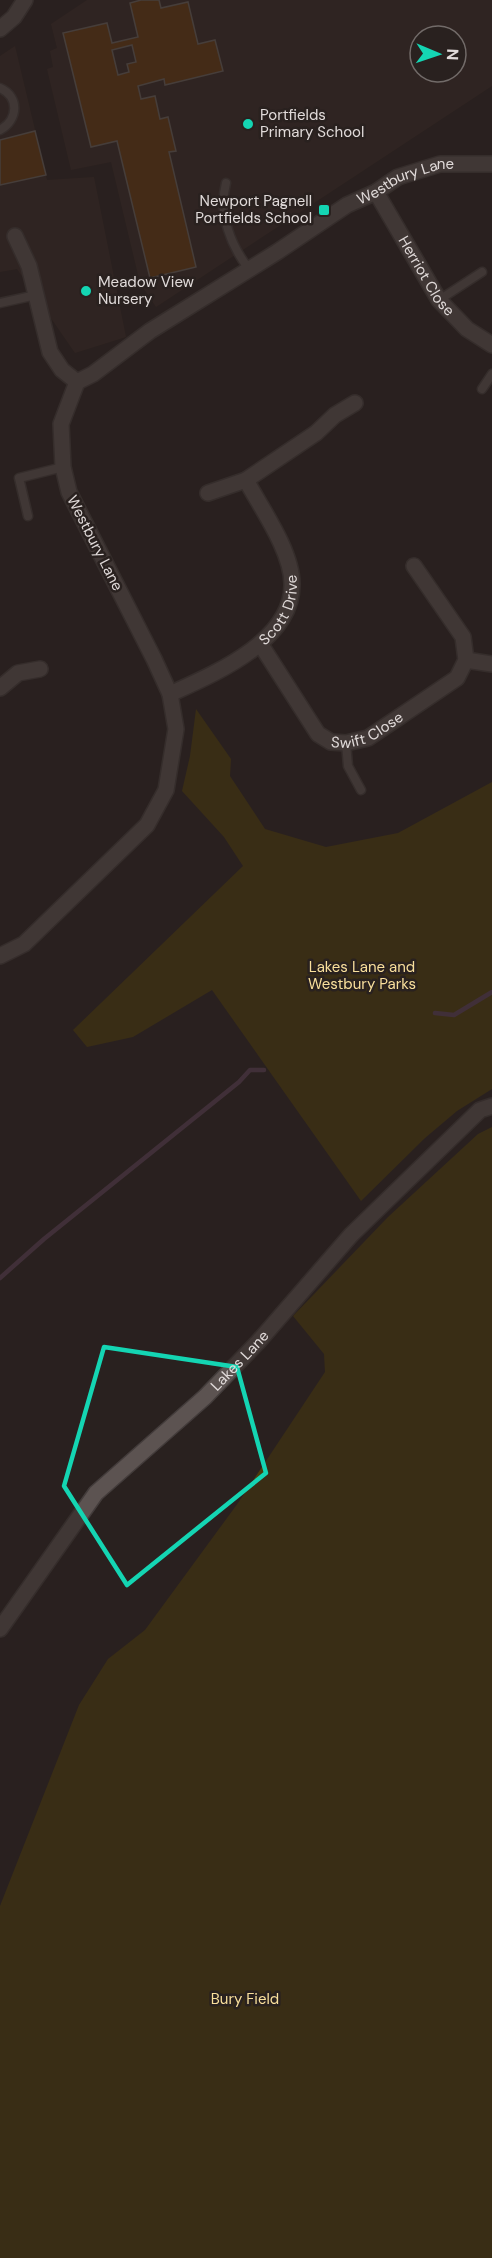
<svg xmlns="http://www.w3.org/2000/svg" width="492" height="2258" viewBox="0 0 492 2258" font-family="'DM Sans',sans-serif">
<style>
.built{fill:#372926;fill-rule:evenodd}
.green{fill:#4c3c0b}
.lines{fill:none;stroke-linecap:round;stroke-linejoin:round}
.stream{stroke:#5c4157;stroke-width:4.5}
.building{fill:#64380e;stroke:#68615b;stroke-width:1.5;fill-rule:evenodd}
.service-casing{stroke:#433c3b;stroke-width:11}
.minor-casing{stroke:#433c3b;stroke-width:18}
.service{stroke:#5c5351;stroke-width:8}
.minor{stroke:#5c5351;stroke-width:15}
.marked{fill:none;stroke:#14d5b3;stroke-width:4.5;stroke-linejoin:round}
.poi-dot{fill:#14d5b3;stroke:#29211f;stroke-width:2}
.labels{text-anchor:middle;stroke-width:5;stroke-linejoin:round;paint-order:stroke}
.poi-label{font-size:15px;fill:#e0dad9;stroke:#29211f;text-anchor:start}
.street-label{font-size:15px;fill:#e0dad9;stroke:#29211f}
.park-label{font-size:15px;fill:#f9df9c;stroke:#29211f}
</style>
<rect width="100%" height="100%" fill="#29211f"/>
<path class="built" d="M 87,0 L 492,0 L 492,86 L 156,307 L 140,283 L 111,162 L 71,170 L 47,69 L 53,67 L 50,51 L 57,48 L 51,24 ZM 420,36 L 456,36 L 456,72 L 420,72 Z
M 15,46 L 47,180 L 94,177 L 126,337 L 75,353 L 17,269 L 0,272 L 0,56 Z"/>
<path class="green" d="M 196,709 L 231,759 L 230,776 L 265,829 L 326,847 L 398,833 L 492,782 L 492,1089 L 457,1111 L 425,1138 L 361,1201 L 212,990 L 133,1037 L 87,1047 L 73,1030 L 243,866 L 224,837 L 182,791 L 190,756 Z
M 492,1127 L 492,2258 L 0,2258 L 0,1906 L 79,1705 L 108,1659 L 145,1630 L 238,1503 L 325,1372 L 324,1354 L 293,1316 L 388,1217 L 478,1134 Z"/>
<g class="lines">
<path class="stream" d="M 435,1013 L 454,1015 L 492,992
M 0,1278 L 44,1239 L 239,1082 L 250,1070 L 264,1070"/>
</g>
<path class="building" d="M 141,0 L 159,0 L 161,8 L 188,2 L 198,44 L 215,40 L 223,71 L 165,85 L 164,79 L 138,86 L 141,99 L 155,96 L 160,119 L 168,117 L 176,151 L 169,152 L 196,267 L 150,278 L 117,141 L 91,147 L 63,33 L 107,23 L 112,43 L 138,37 L 130,3 ZM 132,45 L 136,62 L 127,64 L 129,72 L 118,75 L 112,50 Z
M 35,131 L 46,175 L 0,185 L 0,140 Z"/>
<g class="lines">
<defs>
<path id="service" d="M 0,88 C 20,97 18,120 0,130
M 226,183 C 218,214 231,246 249,269
M 439,300 L 482,272
M 0,303 L 36,295
M 482,389 L 492,374
M 28,516 L 19,478 L 63,467
M 346,743 L 348,766 L 361,790"/>
<g id="minor">
<path d="M 0,29 L 14,17 L 25,0"/>
<path id="s1" d="M 376,192 L 439,300 L 467,329 L 492,345"/>
<path d="M 15,236 L 29,266 L 50,352 L 62,370 L 77,382"/>
<path d="M 208,493 L 246,480 L 316,433 L 335,415 L 355,403"/>
<path id="s2" d="M 261,645 L 318,734 L 331,742 L 346,743 L 368,738 L 457,678 L 466,660 L 463,637 L 414,566"/>
<path d="M 466,660 L 492,664"/>
<path d="M 0,688 L 18,673 L 40,669"/>
<path id="s3" d="M 170,694 C 214,674 293,641 292,584 C 292,551 261,508 246,480"/>
<path id="s4" d="M 0,956 L 24,944 L 147,825 L 166,790 L 176,729 L 170,694 L 154,659 L 69,492 L 63,467 L 61,424 L 77,382 L 93,374 L 150,331 L 277,252 L 347,205 L 376,192 L 398,177 L 440,164 L 492,164"/>
<path id="s5" d="M 0,1629 L 96,1493 L 205,1397 L 258,1342 L 351,1235 L 480,1110 L 492,1106"/>
</g>
</defs>
<use href="#service" class="service-casing"/>
<use href="#minor" class="minor-casing"/>
<use href="#service" class="service"/>
<use href="#minor" class="minor"/>
</g>
<path d="M0 0H492V2258H0ZM 104,1347 L 237,1367 L 266,1473 L 127,1585 L 64,1486 Z" fill="#29211f" fill-opacity=".55" fill-rule="evenodd"/>
<path class="marked" d="M 104,1347 L 237,1367 L 266,1473 L 127,1585 L 64,1486 Z"/>
<g class="poi-dot">
<circle cx="248" cy="124" r="6"/>
<rect x="318" y="204" width="12" height="12" rx="3"/>
<circle cx="86" cy="291" r="6"/>
</g>
<g class="labels">
<g class="poi-label">
<text x="260" y="120">Portfields<tspan x="260" dy="17">Primary School</tspan></text>
<text x="312" y="206" text-anchor="end">Newport Pagnell<tspan x="312" dy="17">Portfields School</tspan></text>
<text x="98" y="287">Meadow View<tspan x="98" dy="17">Nursery</tspan></text>
</g>
<g class="street-label">
<text dy="5" stroke="none"><textPath href="#s4" startOffset="1062">Westbury Lane</textPath></text>
<text dy="5" stroke="none"><textPath href="#s1" startOffset="98">Herriot Close</textPath></text>
<text transform="translate(95 543) rotate(63)" y="5">Westbury Lane</text>
<text dy="5" stroke="none"><textPath href="#s3" startOffset="144">Scott Drive</textPath></text>
<text dy="5" stroke="none"><textPath href="#s2" startOffset="160">Swift Close</textPath></text>
<text dy="5" stroke="none"><textPath href="#s5" startOffset="362">Lakes Lane</textPath></text>
</g>
<g class="park-label">
<text x="362" y="972">Lakes Lane and<tspan x="362" dy="17">Westbury Parks</tspan></text>
<text x="245" y="2004">Bury Field</text>
</g>
</g>
<g transform="translate(438 54) rotate(92)"><circle r="28" fill="#29211f" stroke="#726b69" stroke-width="1.5"/>
<path d="M0-4.5L10 22L0 15L-10 22Z" fill="#14d5b3"/>
<text y="-9" font-size="16" font-weight="bold" text-anchor="middle" fill="#e0dad9">N</text>
</g>
</svg>
